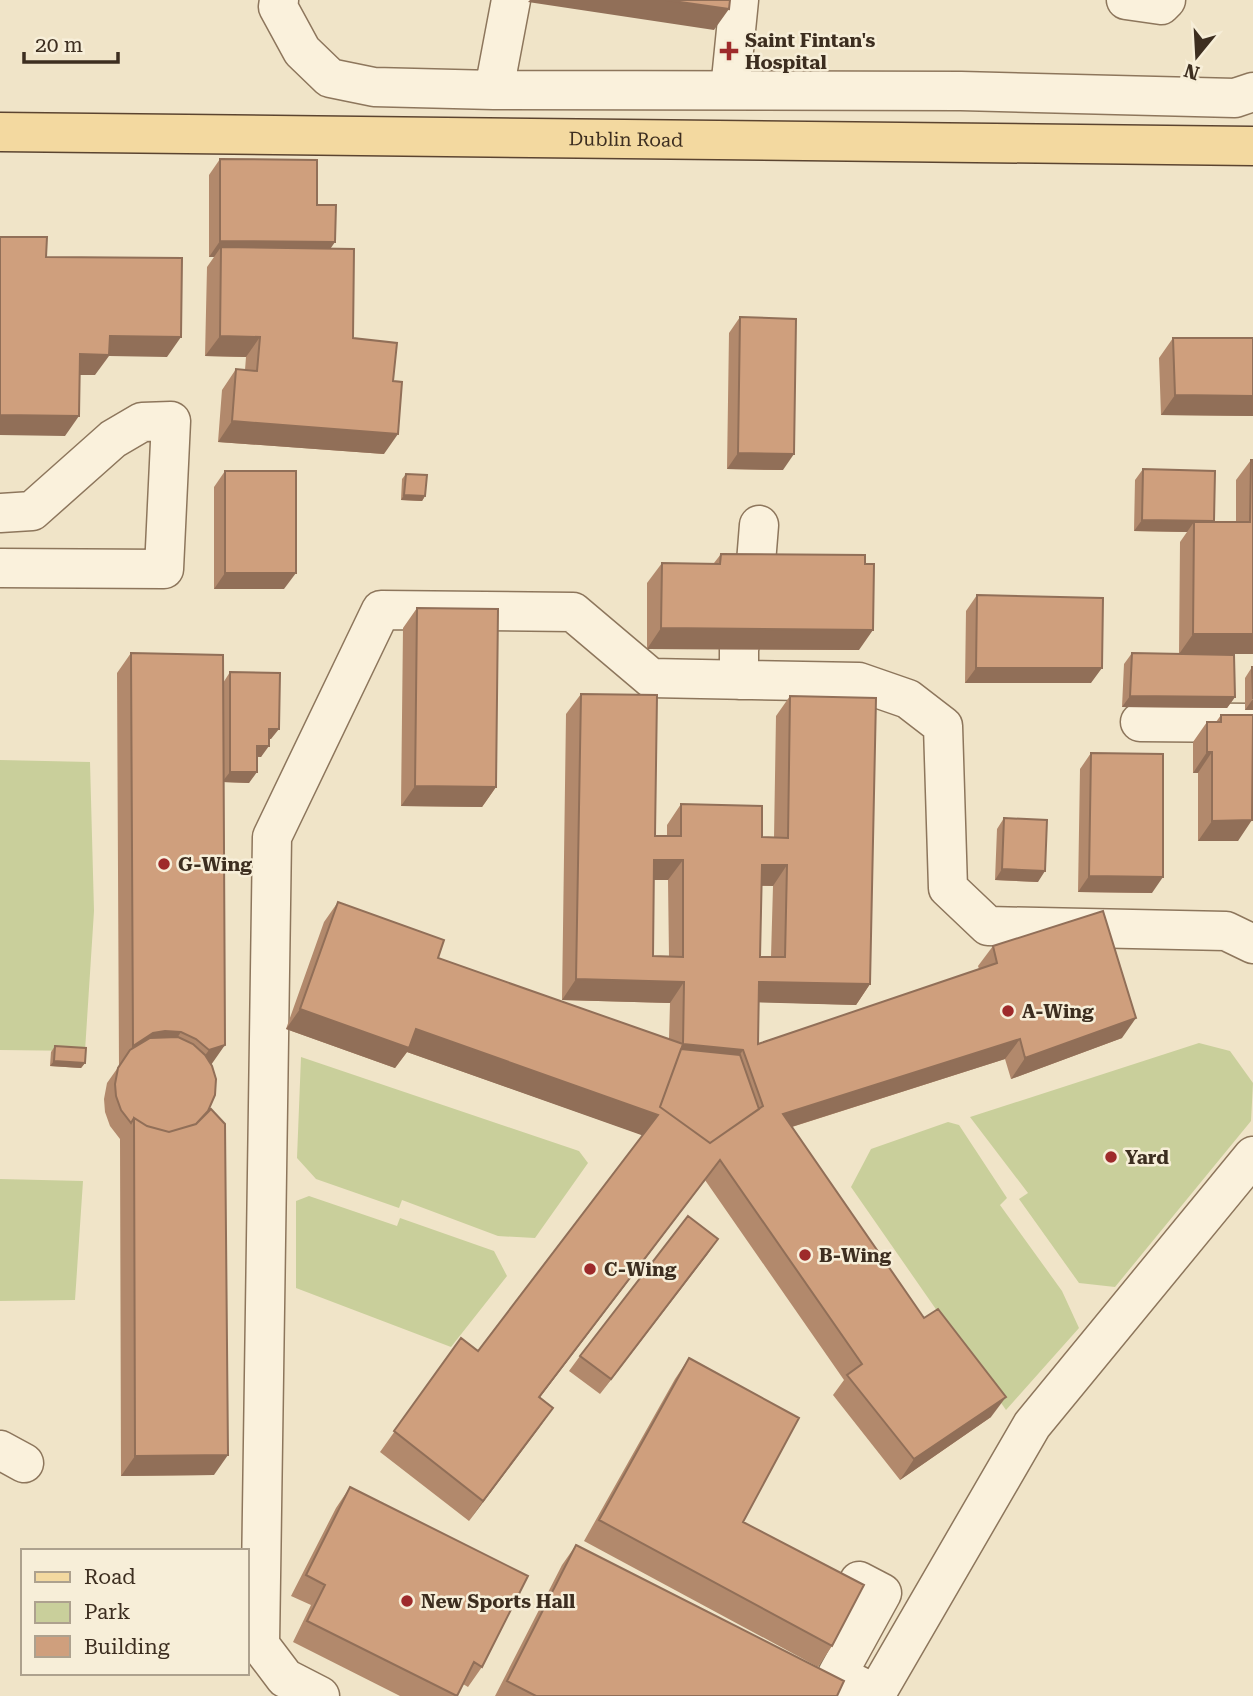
<svg xmlns="http://www.w3.org/2000/svg" width="1253" height="1696" viewBox="0 0 1253 1696" font-family="'Roboto Serif',serif">
<style>
.green{fill:#c9cf9b}
.lines{fill:none;stroke-linecap:round;stroke-linejoin:round}
.minor-casing{stroke:#8d765c;stroke-width:41}
.major-casing{stroke:#5b4430;stroke-width:41}
.minor{stroke:#faf1dc;stroke-width:38}
.major{stroke:#f3d9a0;stroke-width:38}
.wall{fill:#b2896c;fill-rule:evenodd}
.shaded-wall{fill:#916f58}
.building{fill:#cf9f7d;stroke:#916f58;stroke-width:2;fill-rule:evenodd}
.poi-dot{fill:#9e2a2b;stroke:#f7eed8;stroke-width:2.5}
.labels{text-anchor:middle;stroke-width:5;stroke-linejoin:round;paint-order:stroke}
.poi-label{font-size:19px;font-weight:bold;fill:#3d2e20;stroke:#f7eed8;text-anchor:start}
.street-label{font-size:19px;fill:#3d2e20;stroke:#f7eed8}
</style>
<rect width="100%" height="100%" fill="#f0e4c8"/>
<path class="green" d="M 0,760 L 90,762 L 94,911 L 85,1051 L 0,1050 Z
M 1199,1043 L 1230,1051 L 1253,1083 L 1251,1121 L 1115,1287 L 1079,1283 L 1019,1199 L 1028,1193 L 970,1117 Z
M 301,1057 L 579,1151 L 588,1163 L 535,1238 L 498,1236 L 402,1200 L 399,1208 L 316,1179 L 297,1158 Z
M 948,1122 L 959,1125 L 1007,1198 L 1000,1205 L 1062,1291 L 1079,1328 L 1006,1410 L 851,1187 L 871,1149 Z
M 0,1179 L 83,1181 L 75,1300 L 0,1301 Z
M 309,1196 L 397,1226 L 400,1218 L 494,1251 L 507,1276 L 451,1347 L 296,1288 L 296,1201 Z"/>
<g class="lines">
<defs>
<path id="minor" d="M 279,0 L 278,7 L 302,51 L 330,78 L 374,87 L 494,90 L 961,91 L 1235,98 L 1253,92
M 1126,0 L 1161,5 L 1166,0
M 494,90 L 511,0
M 730,90 L 739,0
M 0,513 L 32,511 L 113,439 L 142,422 L 171,421 L 164,569 L 0,568
M 739,680 L 739,649 L 755,575 L 759,525
M 1140,722 L 1253,723
M 0,1450 L 24,1463
M 859,1581 L 882,1593 L 837,1675 L 876,1694 L 1032,1425 L 1253,1156
M 320,1696 L 285,1678 L 260,1645 L 272,837 L 381,610 L 573,612 L 651,678 L 859,682 L 908,699 L 943,726 L 948,888 L 988,926 L 1226,931 L 1253,944"/>
<g id="major">
<path id="s1" d="M 0,132 L 1253,146"/>
</g>
</defs>
<use href="#minor" class="minor-casing"/>
<use href="#major" class="major-casing"/>
<use href="#minor" class="minor"/>
<use href="#major" class="major"/>
</g>
<path class="wall" d="M 220,159 L 317,205 L 331,249 L 353,338 L 384,454 L 218,442 L 222,390 L 236,369 L 245,370 L 246,357 L 205,356 L 207,267 L 214,257 L 209,257 L 209,175 Z
M 740,317 L 783,470 L 727,469 L 729,333 Z
M 1173,338 L 1253,338 L 1253,416 L 1161,415 L 1159,358 Z
M 1251,460 L 1253,654 L 1179,654 L 1180,542 L 1187,532 L 1134,531 L 1135,480 L 1143,469 L 1214,521 L 1236,522 L 1236,480 Z
M 225,471 L 284,589 L 214,589 L 214,487 Z
M 406,474 L 425,496 L 422,501 L 401,500 L 402,479 Z
M 721,554 L 859,650 L 647,649 L 647,583 L 662,563 L 714,563 Z
M 977,595 L 1091,683 L 965,683 L 966,611 Z
M 417,608 L 496,787 L 482,807 L 401,806 L 403,628 Z
M 131,653 L 223,683 L 230,672 L 271,739 L 269,739 L 261,757 L 257,757 L 249,783 L 224,782 L 208,1111 L 214,1475 L 121,1476 L 120,1139 L 110,1126 L 105,1112 L 104,1099 L 107,1083 L 119,1066 L 117,673 Z
M 1132,653 L 1235,697 L 1227,708 L 1122,707 L 1124,664 Z
M 1252,667 L 1253,710 L 1245,710 L 1245,678 Z
M 581,694 L 655,836 L 667,836 L 667,825 L 681,804 L 762,837 L 774,838 L 776,716 L 790,696 L 870,984 L 856,1005 L 759,1002 L 758,1044 L 979,969 L 978,966 L 993,946 L 1122,1038 L 1011,1079 L 1005,1059 L 792,1127 L 991,1417 L 900,1480 L 833,1395 L 844,1380 L 705,1180 L 540,1397 L 553,1408 L 469,1521 L 380,1452 L 461,1338 L 478,1351 L 643,1135 L 407,1052 L 395,1068 L 286,1029 L 324,922 L 338,902 L 438,958 L 669,1039 L 670,1003 L 562,1000 L 566,714 ZM 654,880 L 668,880 L 669,957 L 653,956 ZM 762,886 L 773,886 L 771,957 L 760,957 Z
M 1221,715 L 1253,715 L 1253,775 L 1238,841 L 1198,841 L 1198,773 L 1193,773 L 1193,742 L 1207,722 L 1216,722 Z
M 1091,753 L 1152,893 L 1078,892 L 1080,769 Z
M 1004,818 L 1038,882 L 995,880 L 997,829 Z
M 55,1046 L 85,1063 L 81,1068 L 50,1066 L 51,1052 Z
M 718,1239 L 600,1394 L 569,1371 L 580,1356 Z
M 689,1358 L 743,1522 L 832,1646 L 818,1667 L 584,1541 L 675,1379 Z
M 350,1487 L 482,1667 L 468,1687 L 463,1684 L 457,1696 L 400,1696 L 293,1642 L 311,1605 L 291,1596 L 336,1508 Z
M 576,1545 L 837,1696 L 495,1696 L 562,1565 Z"/>
<path class="shaded-wall" d="M 530,0 L 666,0 L 729,9 L 714,30 L 528,2 Z
M 220,241 L 335,242 L 324,258 L 221,247 L 214,257 L 209,257 Z
M 110,336 L 181,337 L 167,357 L 109,356 L 95,375 L 66,375 L 80,354 Z
M 220,336 L 260,337 L 246,357 L 205,356 Z
M 1175,395 L 1253,396 L 1253,416 L 1161,415 Z
M 0,415 L 79,416 L 65,436 L 0,435 Z
M 232,421 L 398,434 L 384,454 L 218,442 Z
M 738,453 L 794,454 L 783,470 L 727,469 Z
M 404,495 L 425,496 L 422,501 L 401,500 Z
M 1142,520 L 1214,521 L 1194,522 L 1187,532 L 1134,531 Z
M 225,573 L 296,573 L 284,589 L 214,589 Z
M 661,628 L 873,630 L 859,650 L 647,649 Z
M 1193,634 L 1253,634 L 1253,654 L 1179,654 Z
M 976,668 L 1102,668 L 1091,683 L 965,683 Z
M 1130,696 L 1235,697 L 1227,708 L 1122,707 Z
M 1253,699 L 1253,710 L 1245,710 Z
M 269,729 L 279,729 L 271,739 L 261,739 Z
M 257,746 L 269,746 L 261,757 L 249,756 Z
M 1207,752 L 1212,752 L 1198,773 L 1193,773 Z
M 230,772 L 257,772 L 249,783 L 222,782 Z
M 415,786 L 496,787 L 482,807 L 401,806 Z
M 1252,820 L 1238,841 L 1198,841 L 1212,821 Z
M 654,860 L 683,860 L 668,880 L 640,880 Z
M 762,865 L 787,865 L 773,886 L 748,885 Z
M 1002,869 L 1045,871 L 1038,882 L 995,880 Z
M 1089,876 L 1163,877 L 1152,893 L 1078,892 Z
M 576,979 L 684,982 L 670,1003 L 562,1000 Z
M 759,982 L 870,984 L 856,1005 L 745,1002 Z
M 300,1009 L 416,1029 L 658,1115 L 644,1136 L 407,1052 L 395,1068 L 286,1029 Z
M 1136,1018 L 1122,1038 L 1011,1079 L 1025,1058 Z
M 165,1031 L 181,1032 L 167,1053 L 130,1050 L 119,1066 L 133,1046 L 153,1033 Z
M 1020,1039 L 1005,1059 L 769,1134 L 783,1114 Z
M 683,1044 L 743,1050 L 729,1071 L 674,1065 Z
M 225,1045 L 211,1065 L 194,1070 L 209,1050 Z
M 54,1061 L 85,1063 L 81,1068 L 50,1066 Z
M 720,1160 L 705,1180 L 525,1417 L 539,1397 Z
M 718,1239 L 707,1255 L 600,1394 L 611,1379 Z
M 1006,1397 L 991,1417 L 900,1480 L 914,1459 Z
M 553,1408 L 539,1428 L 469,1521 L 483,1501 Z
M 228,1455 L 214,1475 L 121,1476 L 135,1456 Z"/>
<path class="building" d="M 666,0 L 730,0 L 729,9 Z
M 220,159 L 317,160 L 317,205 L 336,205 L 335,242 L 220,241 Z
M 0,237 L 47,237 L 46,257 L 182,258 L 181,337 L 110,336 L 109,355 L 80,354 L 79,416 L 0,415 Z
M 221,247 L 354,249 L 353,338 L 397,343 L 393,381 L 402,382 L 398,434 L 232,421 L 236,369 L 257,371 L 260,337 L 220,336 Z
M 740,317 L 796,319 L 794,454 L 738,453 Z
M 1173,338 L 1253,338 L 1253,396 L 1175,395 Z
M 1251,460 L 1253,460 L 1253,634 L 1193,634 L 1194,522 L 1250,522 Z
M 1143,469 L 1215,471 L 1214,521 L 1142,520 Z
M 225,471 L 296,471 L 296,573 L 225,573 Z
M 406,474 L 427,475 L 425,496 L 404,495 Z
M 721,554 L 865,555 L 865,564 L 874,564 L 873,630 L 661,628 L 662,563 L 720,564 Z
M 977,595 L 1103,598 L 1102,668 L 976,668 Z
M 417,608 L 498,609 L 496,787 L 415,786 Z
M 131,653 L 223,655 L 225,1045 L 209,1050 L 196,1039 L 181,1032 L 165,1031 L 153,1033 L 133,1046 Z
M 1132,653 L 1234,655 L 1235,697 L 1130,696 Z
M 1252,667 L 1253,667 L 1253,699 Z
M 230,672 L 280,673 L 279,729 L 269,729 L 269,746 L 257,746 L 257,772 L 230,772 Z
M 581,694 L 657,695 L 655,836 L 681,836 L 681,804 L 762,806 L 762,837 L 788,838 L 790,696 L 876,698 L 870,984 L 759,982 L 758,1044 L 997,963 L 993,946 L 1103,911 L 1136,1018 L 1025,1058 L 1020,1039 L 783,1114 L 924,1318 L 938,1309 L 1006,1397 L 914,1459 L 847,1375 L 862,1364 L 720,1160 L 539,1397 L 553,1408 L 483,1501 L 394,1431 L 461,1338 L 478,1351 L 658,1115 L 416,1029 L 409,1048 L 300,1009 L 338,902 L 444,940 L 438,958 L 683,1044 L 684,982 L 576,979 ZM 654,860 L 683,860 L 683,957 L 653,956 ZM 762,865 L 787,865 L 785,957 L 760,957 ZM 683,1044 L 743,1050 L 763,1106 L 710,1143 L 660,1107 Z
M 1221,715 L 1253,715 L 1252,820 L 1212,821 L 1212,752 L 1207,752 L 1207,722 L 1221,722 Z
M 1091,753 L 1163,754 L 1163,877 L 1089,876 Z
M 1004,818 L 1047,820 L 1045,871 L 1002,869 Z
M 178,1037 L 193,1044 L 205,1055 L 212,1066 L 216,1079 L 215,1095 L 208,1111 L 196,1124 L 169,1132 L 147,1126 L 134,1118 L 131,1123 L 121,1110 L 116,1096 L 115,1084 L 118,1068 L 130,1050 L 150,1038 Z
M 55,1046 L 86,1048 L 85,1063 L 54,1061 Z
M 681,1049 L 740,1055 L 759,1109 L 710,1143 L 660,1107 Z
M 211,1109 L 225,1124 L 228,1455 L 135,1456 L 134,1118 L 147,1126 L 169,1132 L 196,1124 Z
M 688,1216 L 718,1239 L 611,1379 L 580,1356 Z
M 689,1358 L 799,1418 L 743,1522 L 864,1585 L 832,1646 L 599,1520 Z
M 350,1487 L 528,1576 L 482,1667 L 474,1662 L 457,1696 L 307,1621 L 325,1585 L 306,1575 Z
M 576,1545 L 844,1681 L 837,1696 L 536,1696 L 507,1681 Z"/>
<g class="poi-dot">
<path d="M725.5 40.5h7v7h7v7h-7v7h-7v-7h-7v-7h7z"/>
<circle cx="164" cy="864" r="7"/>
<circle cx="1008" cy="1011" r="7"/>
<circle cx="1111" cy="1157" r="7"/>
<circle cx="805" cy="1255" r="7"/>
<circle cx="590" cy="1269" r="7"/>
<circle cx="407" cy="1601" r="7"/>
</g>
<g class="labels">
<g class="poi-label">
<text x="745" y="47">Saint Fintan's<tspan x="745" dy="22">Hospital</tspan></text>
<text x="178" y="871">G-Wing</text>
<text x="1022" y="1018">A-Wing</text>
<text x="1125" y="1164">Yard</text>
<text x="819" y="1262">B-Wing</text>
<text x="604" y="1276">C-Wing</text>
<text x="421" y="1608">New Sports Hall</text>
</g>
<g class="street-label">
<text dy="7" stroke="none"><textPath href="#s1" startOffset="626">Dublin Road</textPath></text>
</g>
</g>
<rect x="21" y="1549" width="228" height="126" fill="#f7eed8" stroke="#ada18e" stroke-width="2"/>
<rect x="35" y="1572" width="35" height="10" fill="#f3d9a0" stroke="#ada18e" stroke-width="2"/>
<text x="84" y="1584" font-size="21" fill="#3d2e20">Road</text>
<rect x="35" y="1602" width="35" height="21" fill="#c9cf9b" stroke="#ada18e" stroke-width="2"/>
<text x="84" y="1619" font-size="21" fill="#3d2e20">Park</text>
<rect x="35" y="1636" width="35" height="21" fill="#cf9f7d" stroke="#ada18e" stroke-width="2"/>
<text x="84" y="1654" font-size="21" fill="#3d2e20">Building</text>
<g transform="translate(1197 56) rotate(198)" stroke="#f7eed8" stroke-width="5" paint-order="stroke">
<path d="M0-5L12 26L0 18L-12 26Z" fill="#3d2e20"/>
<text y="-10" font-size="19" font-weight="bold" text-anchor="middle" fill="#3d2e20">N</text>
</g>
<path d="M24 52v10h94v-10" fill="none" stroke="#3d2e20" stroke-width="3.5"/>
<text x="35" y="52" font-size="21" fill="#3d2e20" stroke="#f7eed8" stroke-width="5" paint-order="stroke">20 m</text>
</svg>
